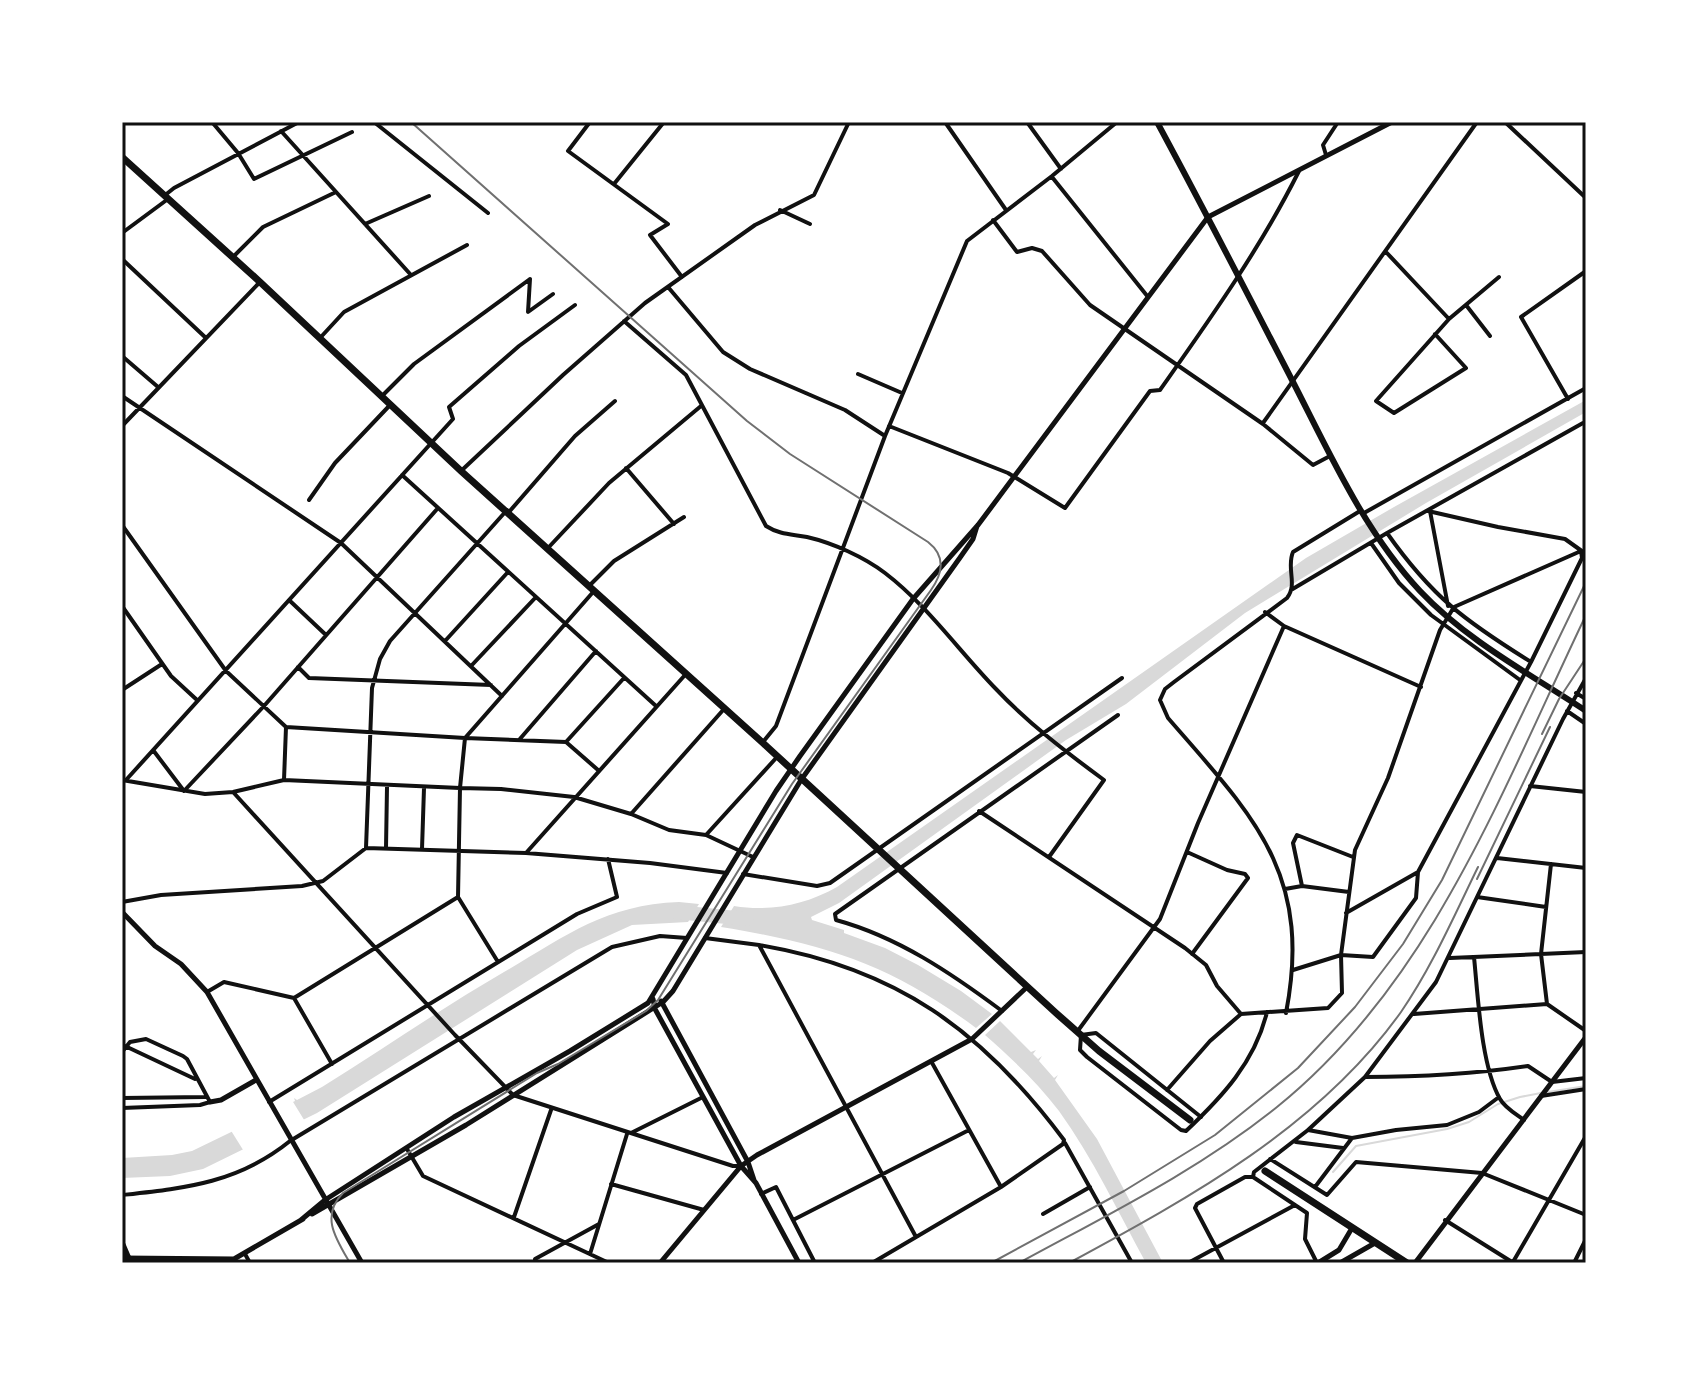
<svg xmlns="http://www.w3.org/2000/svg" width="1708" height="1385" viewBox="0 0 1708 1385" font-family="'Varela Round',sans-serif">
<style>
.water{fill:#d9d9d9}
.pier{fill:#fff}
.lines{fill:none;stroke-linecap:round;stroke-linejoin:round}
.stream{stroke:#d9d9d9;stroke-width:2}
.river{stroke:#d9d9d9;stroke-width:14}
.minor{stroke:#111;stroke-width:4}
.tertiary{stroke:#111;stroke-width:5}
.secondary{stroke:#111;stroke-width:6}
.primary{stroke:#111;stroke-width:7}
.tram{stroke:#707070;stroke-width:2}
.rail{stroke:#707070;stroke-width:2}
.neatline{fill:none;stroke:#111;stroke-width:3}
</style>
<rect width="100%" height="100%" fill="#fff"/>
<path class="water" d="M 1586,400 L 1586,412 L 1426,503 L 1245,613 L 1126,704 L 1066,740 L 839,903 L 811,917 L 812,920 L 844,930 L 844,933 L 885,948 L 918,965 L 961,991 L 992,1014 L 976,1028 C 890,964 825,944 721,927 L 734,906 C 770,912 805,905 837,887 L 1306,558 L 1394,507 Z
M 679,902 L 699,904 L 688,922 L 632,925 L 577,950 L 317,1113 L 203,1169 L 170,1176 L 122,1178 L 122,1158 L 172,1155 L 192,1151 L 295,1101 L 294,1098 L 297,1100 L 322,1087 C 383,1049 442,1008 504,972 C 566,936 604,905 679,902 Z
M 1000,1021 L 1031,1052 L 1036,1050 L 1033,1054 L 1038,1059 L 1042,1056 L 1039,1061 L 1054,1078 L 1058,1075 L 1055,1080 L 1097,1139 L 1163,1263 L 1146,1263 C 1118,1212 1093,1158 1059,1111 C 1038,1083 1011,1058 985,1035 Z"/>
<path class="pier" d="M 290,1097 L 306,1123 L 245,1153 L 230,1129 L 290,1099 Z"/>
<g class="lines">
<path class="stream" d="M 1548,1092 L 1586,1086
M 1333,1172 L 1356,1146 L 1447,1129 L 1469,1122 L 1498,1104 L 1520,1097 L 1541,1093"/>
<path class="river" d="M 676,912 L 747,919"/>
<path class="minor" d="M 212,122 L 238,153 L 254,179 L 352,132
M 374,122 L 488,213
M 590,122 L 568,151 L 668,224 L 650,235 L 682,277
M 945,122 L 1006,210
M 1027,122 L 1061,169
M 1505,122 L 1586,198
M 281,131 L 411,275
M 1326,155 L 1323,145 L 1338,122
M 1052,177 L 1148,297
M 614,184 L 664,122
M 164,196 L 174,188 L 299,122
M 780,210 L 810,224
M 993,220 L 1017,252 L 1032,248 L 1042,251 L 1090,305 L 1263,424 L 1313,465 L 1330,456
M 365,224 L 429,196
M 122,233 L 168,199
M 1386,252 L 1449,319 L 1376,401 L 1394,413 L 1466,368 L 1435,334
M 233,257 L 263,227 L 336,192
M 122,259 L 206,338
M 530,279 L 528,312 L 553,294
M 668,287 L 723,352 L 750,369 L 845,410 L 885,436
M 1466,305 L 1490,336
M 1449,319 L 1499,277
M 624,321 L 686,375 L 766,526 C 780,535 792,534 807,537 C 833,543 864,557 885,573 C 927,605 959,651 996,689 C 1028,723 1066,752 1104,780 L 1049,857
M 320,338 L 344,312 L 467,245
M 122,356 L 158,387
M 858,374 L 902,393
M 122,396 L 341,543 L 502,696
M 382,396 L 414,364 L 530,279
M 1568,399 L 1521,317 L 1586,271
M 1263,423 L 1477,122
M 122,426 L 259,283
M 889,426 L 1008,473 L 1065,508 L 1150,391 L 1160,390 C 1210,319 1260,249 1299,171
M 626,468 L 674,524
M 461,471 L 563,375 L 645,303 L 755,225 L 814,195 L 849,122
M 402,475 L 656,706
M 309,500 L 335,463 L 391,404
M 1428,511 L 1498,527 L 1565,539 L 1586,554
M 1430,511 L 1448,606
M 509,512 L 575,436 L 615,401
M 1364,513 L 1586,388
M 122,525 L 226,671 L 286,727 L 465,738 L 594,591
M 1387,533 C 1432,597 1465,621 1531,662
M 1371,543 L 1399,583 L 1431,615 L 1520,680
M 548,548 L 609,483 L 701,406
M 589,586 L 614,561 L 684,517
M 1291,590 L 1387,533 L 1583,423
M 289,600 L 326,635
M 122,606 L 171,676 L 197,700
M 1265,612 L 1284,626 L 1421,687
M 445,641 L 508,572
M 472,665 L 536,597
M 298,667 L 309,678 L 491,685
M 122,690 L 162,664
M 1576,693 L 1586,699
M 1567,711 L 1586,724
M 519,740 L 596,651
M 566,742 L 624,678
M 763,742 L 776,726 L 885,436 L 967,241 L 1052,176 L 1117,122
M 153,750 L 184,791 L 264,706 L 438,508
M 598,770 L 566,742 L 465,738 L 460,788 L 501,789 L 574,797 L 631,814 L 669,830 L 706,835 L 753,857
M 122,780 L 205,794 L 233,792 L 284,780 L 460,788 L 458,897 L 498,962
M 126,780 L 453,419 L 449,407 L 519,346 L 575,305
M 284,780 L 286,727
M 1530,786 L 1586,792
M 233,792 L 455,1035 L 513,1095 L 733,1166 L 741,1166
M 979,811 L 1185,948 L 1206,965 L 1217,986 L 1241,1014
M 631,814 L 724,709
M 706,835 L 777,757
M 366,848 L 372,688 L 380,659 L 390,641 L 507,510
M 386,848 L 387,787
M 422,849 L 424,788
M 1187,852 L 1227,870 L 1245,874 L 1248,878 L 1192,954
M 526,853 L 685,675
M 1497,858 L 1586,868
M 743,874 L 817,886 L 830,883 L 1122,678
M 1302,886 L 1293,843 L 1297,835 L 1353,857
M 1285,889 L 1302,886 L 1349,892
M 1477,897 L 1546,907
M 122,902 L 161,895 L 302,886 L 323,881 L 366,848 L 526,853 L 650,863 L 727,873
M 1346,913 L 1418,872 L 1531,662 L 1582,558 L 1581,551
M 705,938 L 759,945 L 916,1237
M 759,945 C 896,968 982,1030 1064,1140 L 1063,1144 L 1001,1187 L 872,1263
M 1474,957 C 1478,996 1481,1066 1500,1099 C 1505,1108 1516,1114 1524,1120
M 1450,958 L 1586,952
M 1293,970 L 1341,955 L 1373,957 L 1416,898 L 1418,872
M 207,992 L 224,982 L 294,998 L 458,897
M 294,998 L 332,1064
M 1547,1004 L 1541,954 L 1551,864
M 1002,1011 C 951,973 898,937 836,920 L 835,914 L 1118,715
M 1286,1013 C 1313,873 1253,816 1168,718 L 1160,700 L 1165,689 L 1174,682 L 1287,598 C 1298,584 1286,568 1293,552 L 1360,511
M 1414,1014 L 1547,1004 L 1586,1031
M 1077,1032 L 1160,919 L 1198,823 L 1284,626
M 125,1046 L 195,1079
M 122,1052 L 130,1042 L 146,1039 L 183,1056 L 187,1059 L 210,1102 L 200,1105 L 122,1108
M 931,1061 L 1001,1187
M 1365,1077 C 1420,1077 1474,1074 1528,1066 L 1552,1082 L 1586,1078
M 1167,1090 L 1210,1041 L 1241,1014 L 1328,1008 L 1342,993 L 1341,955 L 1355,850 L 1388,778 L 1440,630 L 1454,607 L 1581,551
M 1541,1096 L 1586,1089
M 122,1098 L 205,1097
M 269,1102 L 577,914 L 617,897 L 608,859
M 1201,1117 L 1096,1033 L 1081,1035 L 1080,1050 L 1087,1057 L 1181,1130 L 1186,1131 C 1222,1097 1255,1062 1267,1012
M 1308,1130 L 1352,1138 L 1396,1130 L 1447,1125 L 1479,1112 L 1499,1097
M 631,1133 L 703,1097
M 1296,1142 L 1343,1148
M 1065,1143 L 1132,1263
M 407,1149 L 423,1176 L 609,1263
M 1270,1159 L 1327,1195 L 1356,1162 L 1482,1173 L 1586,1215
M 1253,1177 L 1307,1213 L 1305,1239 L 1317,1263
M 611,1184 L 704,1210
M 1315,1187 L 1352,1138
M 761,1194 L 776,1187 L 815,1263
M 122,1195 C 186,1188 238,1183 290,1141 L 612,947 L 660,936 L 687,938
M 1043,1214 L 1090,1187
M 514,1217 L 551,1110
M 793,1220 L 969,1130
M 1445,1220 L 1512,1262
M 245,1254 L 250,1263
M 590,1254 L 627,1134
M 1513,1262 L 1586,1136
M 535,1263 L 535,1259 L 599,1224
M 1188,1263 L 1295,1205
M 1224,1263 L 1195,1208 L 1197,1204 L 1245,1177 L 1253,1177 L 1254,1172 L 1308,1130 L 1365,1077 L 1436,982 L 1563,719 L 1586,678
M 1574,1263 L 1586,1239"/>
<path class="tertiary" d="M 122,912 L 155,946 L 181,964 L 207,992 L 362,1263
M 653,999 L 655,1009 L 741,1166 L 756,1183 L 799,1263
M 661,1001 L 748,1162 L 754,1180
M 210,1102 L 221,1100 L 256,1080
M 312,1214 L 466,1125 L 663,1002 L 673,991 L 801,780 L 959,559 L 973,539 L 977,526
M 301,1220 L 325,1200 L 454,1117 L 570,1051 L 648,1003 L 776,791 L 800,756 L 913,599 L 978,525 L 1208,217 L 1392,122
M 122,1242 L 131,1263
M 122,1258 L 234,1259 L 303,1219
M 660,1263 L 741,1166 L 757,1155 L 972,1039 L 1027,987
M 1318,1263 L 1339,1250 L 1352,1228
M 1340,1263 L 1375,1243
M 1415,1263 L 1586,1037"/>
<path class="secondary" d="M 1157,122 C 1203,207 1247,293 1292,380 C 1329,452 1364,531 1420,591 C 1466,640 1530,674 1586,711"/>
<path class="primary" d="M 122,157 L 260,282 L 461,471 L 763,743 L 1056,1013 L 1099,1051 L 1190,1120
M 1265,1171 L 1407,1263"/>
<path class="tram" d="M 350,1263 C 336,1239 320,1216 343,1193 L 537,1073 L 558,1064 L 646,1011 L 658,1000 L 792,784 L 931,590 C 943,573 946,556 928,542 L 790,454 L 747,421 L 411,122"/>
<path class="rail" d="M 1542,734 L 1559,699 L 1586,658
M 1477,879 L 1550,727
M 991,1263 L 1124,1191 L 1215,1135 L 1298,1068 L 1355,1007 L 1403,944 L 1442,880 L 1586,582
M 1019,1263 C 1107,1215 1199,1170 1277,1107 C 1432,982 1502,790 1586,615
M 1069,1263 C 1191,1197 1319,1127 1401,1012 C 1432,967 1454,916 1478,867"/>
</g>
<rect width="1708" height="1385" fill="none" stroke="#ffffff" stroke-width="248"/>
<rect x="124" y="124" width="1460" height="1137" class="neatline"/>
</svg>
